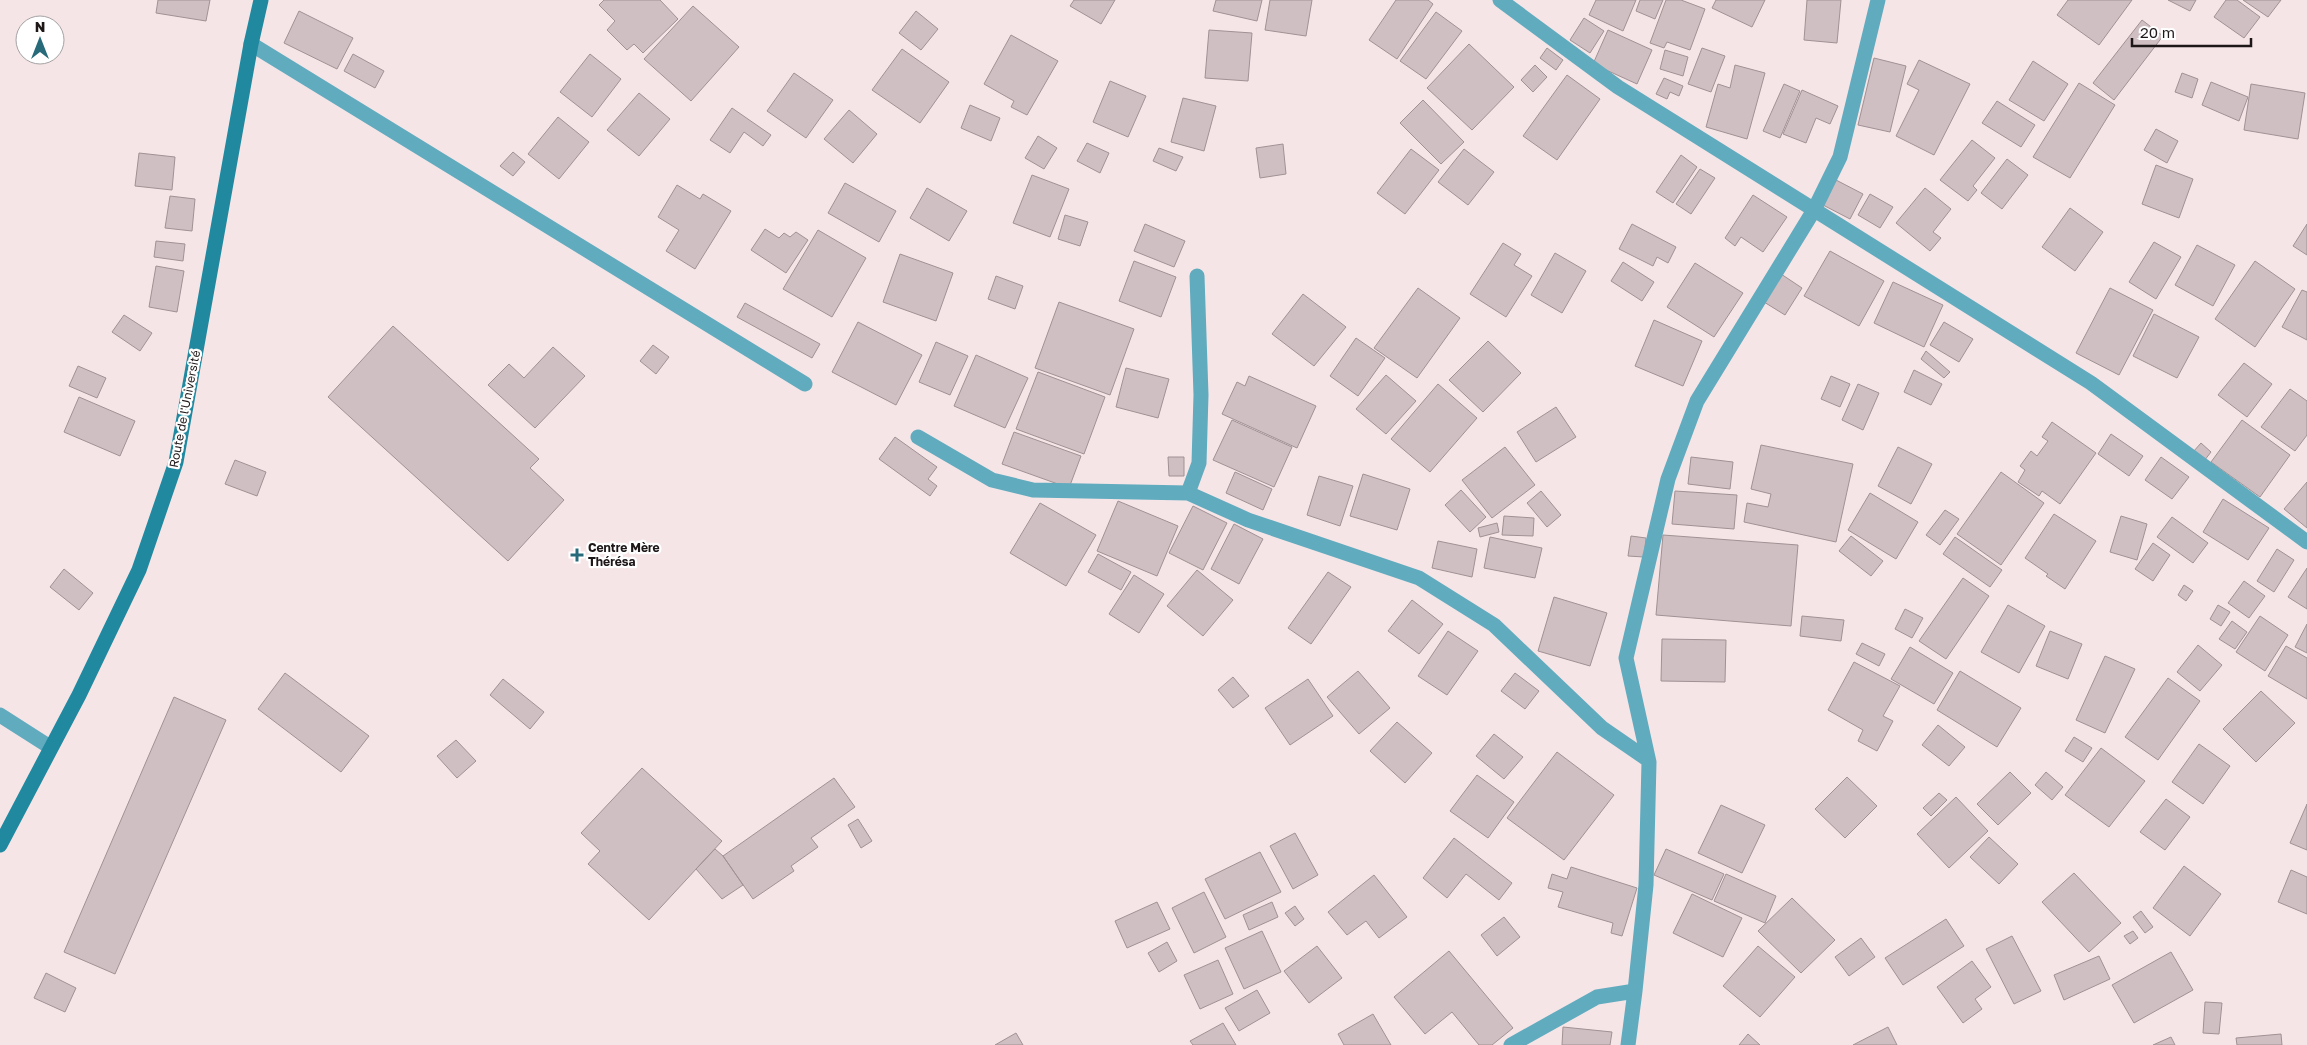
<svg xmlns="http://www.w3.org/2000/svg" width="2307" height="1045" viewBox="0 0 2307 1045" font-family="'Golos Text',sans-serif">
<style>
.building{fill:#cfbfc2;stroke:#a09194}
.lines{fill:none;stroke-linecap:round;stroke-linejoin:round}
.street{stroke:#61abbf;stroke-width:15}
.secondary{stroke:#2089a0;stroke-width:15}
.poi-dot{fill:#276b7b;stroke:#fff;stroke-width:2}
.labels{text-anchor:middle;stroke-width:4.5;stroke-linejoin:round;paint-order:stroke}
.street-label{font-size:12px;fill:#1d1718;stroke:#fff}
.poi-label{font-size:12px;font-weight:bold;fill:#1d1718;stroke:#fff;text-anchor:start}
</style>
<rect width="100%" height="100%" fill="#f5e5e7"/>
<path class="building" d="M 158,0 L 210,0 L 206,21 L 156,13 Z
M 604,0 L 660,0 L 678,19 L 643,53 L 634,44 L 627,50 L 607,30 L 615,21 L 599,5 Z
M 1074,0 L 1115,0 L 1101,24 L 1070,6 Z
M 1216,0 L 1262,0 L 1257,21 L 1213,11 Z
M 1270,0 L 1312,0 L 1306,36 L 1265,30 Z
M 1396,0 L 1428,0 L 1433,4 L 1397,59 L 1369,40 Z
M 1596,0 L 1636,0 L 1623,31 L 1589,15 Z
M 1640,0 L 1663,0 L 1655,19 L 1636,11 Z
M 1666,0 L 1681,0 L 1705,9 L 1690,50 L 1667,42 L 1664,48 L 1650,43 Z
M 1716,0 L 1765,0 L 1752,27 L 1712,8 Z
M 1807,0 L 1841,0 L 1837,43 L 1804,40 Z
M 2068,0 L 2132,0 L 2099,45 L 2057,15 Z
M 2168,0 L 2196,0 L 2190,11 Z
M 2226,0 L 2237,0 L 2260,17 L 2244,38 L 2214,17 Z
M 2243,0 L 2281,0 L 2268,17 Z
M 693,6 L 739,47 L 691,101 L 644,59 Z
M 299,11 L 353,38 L 337,69 L 284,43 Z
M 916,11 L 938,29 L 921,50 L 899,33 Z
M 1436,12 L 1462,31 L 1426,79 L 1400,61 Z
M 1584,18 L 1604,31 L 1590,53 L 1570,40 Z
M 2142,20 L 2163,36 L 2114,100 L 2093,83 Z
M 1209,30 L 1252,33 L 1248,81 L 1205,78 Z
M 1608,30 L 1652,50 L 1637,84 L 1593,64 Z
M 1011,35 L 1058,61 L 1027,115 L 1011,107 L 1014,101 L 984,84 Z
M 1469,44 L 1514,87 L 1472,130 L 1427,88 Z
M 1547,48 L 1563,60 L 1556,70 L 1540,58 Z
M 1702,48 L 1725,56 L 1711,92 L 1688,84 Z
M 902,49 L 949,82 L 920,123 L 872,90 Z
M 1665,50 L 1688,57 L 1683,76 L 1660,69 Z
M 353,54 L 384,71 L 375,88 L 344,71 Z
M 590,54 L 621,79 L 592,117 L 560,92 Z
M 1874,58 L 1906,66 L 1890,132 L 1858,125 Z
M 1919,60 L 1970,84 L 1934,155 L 1896,136 L 1919,90 L 1907,84 Z
M 2033,61 L 2068,84 L 2044,121 L 2009,100 Z
M 1535,65 L 1547,77 L 1533,92 L 1521,80 Z
M 1735,65 L 1765,73 L 1747,139 L 1706,127 L 1718,84 L 1730,88 Z
M 794,73 L 833,100 L 806,138 L 767,111 Z
M 2182,73 L 2198,79 L 2192,98 L 2175,92 Z
M 1567,75 L 1600,99 L 1557,160 L 1523,136 Z
M 1664,78 L 1683,86 L 1679,96 L 1670,92 L 1667,99 L 1656,94 Z
M 1110,81 L 1146,96 L 1128,137 L 1093,122 Z
M 2211,82 L 2248,97 L 2239,121 L 2202,105 Z
M 2079,83 L 2115,105 L 2070,178 L 2033,157 Z
M 1784,84 L 1800,91 L 1780,138 L 1763,131 Z
M 2251,84 L 2305,93 L 2298,139 L 2244,130 Z
M 1802,90 L 1838,106 L 1830,124 L 1816,118 L 1806,143 L 1783,134 Z
M 639,93 L 670,119 L 639,156 L 607,130 Z
M 1183,98 L 1216,106 L 1204,151 L 1171,142 Z
M 1423,100 L 1464,142 L 1441,164 L 1400,123 Z
M 1997,101 L 2035,125 L 2021,147 L 1982,123 Z
M 970,105 L 1000,118 L 991,141 L 961,128 Z
M 732,108 L 771,135 L 763,146 L 744,132 L 730,153 L 710,140 Z
M 849,110 L 877,134 L 853,163 L 824,139 Z
M 558,117 L 589,142 L 559,179 L 528,154 Z
M 2156,129 L 2178,141 L 2167,163 L 2144,150 Z
M 1038,136 L 1057,148 L 1044,169 L 1025,158 Z
M 1972,140 L 1995,158 L 1973,186 L 1977,190 L 1968,201 L 1940,180 Z
M 1087,143 L 1109,153 L 1100,173 L 1077,161 Z
M 1283,144 L 1286,174 L 1260,178 L 1256,148 Z
M 1159,148 L 1183,157 L 1176,171 L 1153,161 Z
M 1411,149 L 1439,170 L 1405,214 L 1377,193 Z
M 1464,149 L 1494,172 L 1468,205 L 1438,182 Z
M 513,152 L 525,162 L 513,176 L 500,166 Z
M 139,153 L 175,157 L 172,190 L 135,186 Z
M 1681,155 L 1697,167 L 1673,203 L 1656,192 Z
M 2007,159 L 2028,175 L 2002,209 L 1981,193 Z
M 2156,165 L 2193,179 L 2179,218 L 2142,204 Z
M 1700,169 L 1715,178 L 1691,214 L 1676,204 Z
M 1032,175 L 1069,189 L 1050,237 L 1013,223 Z
M 1836,180 L 1863,194 L 1850,219 L 1823,205 Z
M 845,183 L 896,211 L 879,242 L 828,213 Z
M 677,185 L 700,199 L 703,194 L 731,211 L 695,269 L 666,251 L 679,230 L 658,217 Z
M 927,188 L 967,211 L 949,241 L 910,218 Z
M 1925,188 L 1951,209 L 1933,232 L 1941,238 L 1930,251 L 1896,223 Z
M 1870,194 L 1893,207 L 1880,228 L 1858,215 Z
M 1753,195 L 1787,217 L 1763,252 L 1741,237 L 1735,246 L 1725,238 Z
M 170,196 L 195,199 L 192,231 L 165,228 Z
M 2070,208 L 2103,232 L 2075,271 L 2042,247 Z
M 1065,215 L 1088,222 L 1080,246 L 1058,239 Z
M 1145,224 L 1185,241 L 1174,267 L 1134,251 Z
M 1632,224 L 1676,247 L 1668,263 L 1657,257 L 1653,266 L 1619,249 Z
M 2307,224 L 2307,255 L 2293,246 Z
M 765,229 L 779,238 L 784,233 L 790,237 L 796,232 L 808,240 L 786,273 L 751,250 Z
M 818,230 L 866,258 L 832,317 L 783,289 Z
M 156,241 L 185,244 L 183,261 L 154,257 Z
M 2154,242 L 2181,257 L 2156,299 L 2129,282 Z
M 1503,243 L 1521,254 L 1514,265 L 1532,276 L 1506,317 L 1470,294 Z
M 2197,245 L 2235,265 L 2213,306 L 2175,285 Z
M 1830,251 L 1884,281 L 1859,326 L 1804,296 Z
M 1555,253 L 1586,271 L 1562,313 L 1531,295 Z
M 900,254 L 953,273 L 936,321 L 883,302 Z
M 1134,261 L 1176,277 L 1161,317 L 1119,301 Z
M 2255,261 L 2295,289 L 2255,347 L 2215,319 Z
M 1623,262 L 1654,282 L 1642,301 L 1611,281 Z
M 1695,263 L 1743,293 L 1714,337 L 1667,307 Z
M 156,266 L 184,271 L 177,312 L 149,307 Z
M 1781,274 L 1802,288 L 1785,315 L 1764,302 Z
M 996,276 L 1023,286 L 1015,309 L 988,299 Z
M 1893,282 L 1943,305 L 1924,347 L 1874,323 Z
M 1418,288 L 1460,318 L 1417,378 L 1374,348 Z
M 2110,288 L 2153,310 L 2119,375 L 2076,353 Z
M 2302,290 L 2307,292 L 2307,340 L 2282,327 Z
M 1303,294 L 1346,327 L 1314,366 L 1272,334 Z
M 1059,302 L 1134,329 L 1110,395 L 1035,368 Z
M 745,303 L 820,344 L 812,358 L 737,317 Z
M 2154,314 L 2199,337 L 2177,378 L 2133,356 Z
M 124,315 L 152,333 L 140,351 L 112,332 Z
M 1654,320 L 1702,341 L 1683,386 L 1635,366 Z
M 858,322 L 922,355 L 896,405 L 832,372 Z
M 1944,322 L 1973,339 L 1959,362 L 1930,345 Z
M 393,326 L 539,459 L 530,468 L 564,500 L 508,561 L 328,397 Z
M 1356,338 L 1385,358 L 1358,396 L 1330,376 Z
M 1488,341 L 1521,373 L 1483,412 L 1449,380 Z
M 936,342 L 968,356 L 950,395 L 919,382 Z
M 653,345 L 669,357 L 656,374 L 640,361 Z
M 553,347 L 585,376 L 535,428 L 488,385 L 509,364 L 524,378 Z
M 1926,351 L 1950,372 L 1944,378 L 1921,359 Z
M 976,355 L 1028,378 L 1005,428 L 954,406 Z
M 2244,363 L 2272,384 L 2247,417 L 2218,395 Z
M 78,366 L 106,378 L 97,398 L 69,386 Z
M 1126,368 L 1169,379 L 1158,418 L 1116,407 Z
M 1914,370 L 1942,384 L 1931,405 L 1904,392 Z
M 1038,372 L 1105,397 L 1084,454 L 1016,429 Z
M 1386,375 L 1416,401 L 1386,434 L 1356,409 Z
M 1249,376 L 1316,406 L 1297,448 L 1222,414 L 1237,382 L 1245,386 Z
M 1831,376 L 1850,384 L 1840,407 L 1821,399 Z
M 1438,384 L 1477,418 L 1430,472 L 1391,439 Z
M 1858,384 L 1879,393 L 1863,430 L 1842,420 Z
M 2290,389 L 2307,401 L 2307,435 L 2295,451 L 2261,427 Z
M 79,397 L 135,421 L 120,456 L 64,432 Z
M 1556,407 L 1576,437 L 1536,462 L 1517,432 Z
M 1232,420 L 1292,447 L 1274,487 L 1213,460 Z
M 2242,420 L 2290,455 L 2260,497 L 2211,462 Z
M 2052,422 L 2096,453 L 2060,504 L 2042,491 L 2039,496 L 2018,482 L 2025,470 L 2020,466 L 2031,451 L 2037,456 L 2048,441 L 2042,437 Z
M 1014,432 L 1081,456 L 1069,488 L 1002,464 Z
M 2111,434 L 2143,456 L 2129,476 L 2098,454 Z
M 895,437 L 937,467 L 928,479 L 937,486 L 930,496 L 879,459 Z
M 2201,443 L 2211,452 L 2204,461 L 2193,452 Z
M 1761,445 L 1853,464 L 1836,542 L 1744,522 L 1747,503 L 1768,507 L 1771,494 L 1751,489 Z
M 1505,447 L 1535,485 L 1492,518 L 1462,480 Z
M 1898,447 L 1932,464 L 1911,504 L 1878,486 Z
M 1168,457 L 1184,457 L 1184,476 L 1169,476 Z
M 1691,457 L 1733,462 L 1730,489 L 1688,484 Z
M 2161,457 L 2189,477 L 2172,499 L 2145,480 Z
M 235,460 L 266,472 L 257,496 L 225,484 Z
M 1235,472 L 1272,489 L 1263,510 L 1226,493 Z
M 2001,472 L 2044,503 L 2001,565 L 1957,534 Z
M 1363,474 L 1410,489 L 1397,530 L 1350,516 Z
M 1319,476 L 1353,486 L 1340,526 L 1307,515 Z
M 2307,482 L 2307,528 L 2284,509 Z
M 1461,490 L 1486,517 L 1470,532 L 1445,505 Z
M 1541,491 L 1561,515 L 1547,527 L 1527,503 Z
M 1675,491 L 1737,495 L 1734,529 L 1672,524 Z
M 1870,493 L 1918,522 L 1896,559 L 1848,530 Z
M 2223,499 L 2269,528 L 2248,560 L 2203,532 Z
M 1118,501 L 1178,526 L 1157,576 L 1097,551 Z
M 1040,503 L 1096,535 L 1066,586 L 1010,553 Z
M 1193,506 L 1227,523 L 1203,570 L 1169,553 Z
M 1945,510 L 1959,519 L 1940,545 L 1926,535 Z
M 2054,514 L 2096,541 L 2065,589 L 2046,576 L 2048,574 L 2025,558 Z
M 1504,516 L 1534,518 L 1533,536 L 1502,535 Z
M 2121,516 L 2147,524 L 2137,560 L 2110,552 Z
M 2172,517 L 2208,543 L 2193,563 L 2157,537 Z
M 1497,523 L 1499,532 L 1480,537 L 1478,528 Z
M 1234,524 L 1263,539 L 1239,584 L 1211,569 Z
M 1663,535 L 1798,545 L 1791,626 L 1656,615 Z
M 1631,536 L 1646,538 L 1644,557 L 1628,556 Z
M 1851,536 L 1883,561 L 1871,576 L 1839,551 Z
M 1490,537 L 1542,548 L 1535,578 L 1484,568 Z
M 1955,537 L 2002,570 L 1990,587 L 1943,554 Z
M 1438,541 L 1477,549 L 1472,577 L 1432,568 Z
M 2153,543 L 2170,555 L 2153,581 L 2135,569 Z
M 2277,549 L 2294,560 L 2274,592 L 2257,581 Z
M 1098,554 L 1131,572 L 1121,590 L 1088,572 Z
M 2307,568 L 2307,609 L 2288,597 Z
M 64,569 L 93,593 L 79,610 L 50,587 Z
M 1197,570 L 1233,600 L 1203,636 L 1167,606 Z
M 1328,572 L 1351,587 L 1311,644 L 1288,628 Z
M 1134,575 L 1164,594 L 1139,633 L 1109,614 Z
M 1963,578 L 1989,596 L 1946,659 L 1919,641 Z
M 2244,581 L 2265,596 L 2249,618 L 2228,603 Z
M 2184,585 L 2193,591 L 2186,601 L 2178,595 Z
M 1554,597 L 1607,613 L 1590,666 L 1538,651 Z
M 1412,600 L 1443,624 L 1419,654 L 1388,631 Z
M 2008,605 L 2045,626 L 2019,673 L 1981,652 Z
M 2218,605 L 2230,612 L 2221,626 L 2210,619 Z
M 1905,609 L 1923,618 L 1912,638 L 1895,629 Z
M 1802,616 L 1844,620 L 1841,641 L 1800,636 Z
M 2260,616 L 2288,635 L 2265,671 L 2236,652 Z
M 2232,621 L 2247,632 L 2235,649 L 2219,639 Z
M 2307,624 L 2307,653 L 2295,647 Z
M 1448,631 L 1478,651 L 1447,695 L 1418,676 Z
M 2050,631 L 2082,644 L 2068,679 L 2036,666 Z
M 1662,639 L 1726,640 L 1725,682 L 1661,681 Z
M 1862,643 L 1885,654 L 1879,666 L 1856,654 Z
M 2198,645 L 2222,665 L 2200,691 L 2177,672 Z
M 2286,646 L 2307,658 L 2307,699 L 2268,676 Z
M 1910,647 L 1953,673 L 1934,704 L 1891,679 Z
M 2105,656 L 2135,669 L 2105,733 L 2076,720 Z
M 1854,662 L 1900,686 L 1883,716 L 1893,721 L 1877,751 L 1858,741 L 1863,730 L 1828,710 Z
M 1358,671 L 1390,708 L 1359,734 L 1327,697 Z
M 1960,671 L 2021,708 L 1997,747 L 1937,710 Z
M 285,673 L 369,736 L 341,772 L 258,709 Z
M 1515,673 L 1539,691 L 1525,709 L 1501,691 Z
M 1233,677 L 1249,696 L 1233,708 L 1218,690 Z
M 2168,678 L 2200,701 L 2158,760 L 2125,737 Z
M 503,679 L 544,712 L 530,729 L 490,695 Z
M 1308,679 L 1333,716 L 1290,745 L 1265,708 Z
M 2261,691 L 2295,723 L 2256,762 L 2223,729 Z
M 174,697 L 226,720 L 115,974 L 64,952 Z
M 1397,722 L 1432,753 L 1405,783 L 1370,751 Z
M 1938,725 L 1965,747 L 1949,766 L 1922,745 Z
M 1494,734 L 1523,757 L 1504,779 L 1476,756 Z
M 2074,737 L 2092,748 L 2083,762 L 2065,751 Z
M 456,740 L 476,761 L 457,778 L 437,756 Z
M 2199,744 L 2230,766 L 2203,804 L 2172,782 Z
M 2101,748 L 2145,781 L 2109,827 L 2065,795 Z
M 1557,752 L 1614,795 L 1564,860 L 1507,818 Z
M 642,768 L 722,841 L 649,920 L 588,864 L 600,851 L 581,833 Z
M 2010,772 L 2031,793 L 1998,825 L 1977,804 Z
M 2046,772 L 2063,787 L 2052,800 L 2035,785 Z
M 1477,775 L 1514,802 L 1488,838 L 1450,811 Z
M 1847,777 L 1877,806 L 1845,838 L 1815,809 Z
M 834,778 L 855,807 L 811,838 L 818,847 L 791,866 L 794,871 L 753,899 L 723,856 Z
M 1939,793 L 1947,800 L 1931,816 L 1923,808 Z
M 1956,797 L 1988,831 L 1949,868 L 1917,834 Z
M 2166,799 L 2190,817 L 2165,850 L 2140,832 Z
M 2307,804 L 2307,850 L 2290,843 Z
M 1721,805 L 1765,825 L 1742,873 L 1698,853 Z
M 858,819 L 872,841 L 861,848 L 848,825 Z
M 1295,833 L 1318,875 L 1293,889 L 1270,846 Z
M 1989,837 L 2018,864 L 1999,884 L 1970,857 Z
M 1454,838 L 1512,883 L 1499,900 L 1466,874 L 1447,898 L 1423,878 Z
M 715,849 L 723,856 L 743,885 L 722,899 L 696,869 Z
M 1666,849 L 1724,874 L 1712,900 L 1654,875 Z
M 1260,852 L 1281,892 L 1225,919 L 1205,879 Z
M 2184,866 L 2221,894 L 2190,936 L 2153,908 Z
M 1571,867 L 1637,888 L 1622,936 L 1611,933 L 1613,923 L 1558,907 L 1563,892 L 1548,888 L 1552,874 L 1567,879 Z
M 2291,870 L 2307,877 L 2307,914 L 2278,902 Z
M 2074,873 L 2121,923 L 2089,952 L 2042,902 Z
M 1726,874 L 1776,896 L 1765,923 L 1714,901 Z
M 1374,875 L 1407,917 L 1379,938 L 1366,921 L 1347,935 L 1328,912 Z
M 1204,892 L 1226,937 L 1194,953 L 1172,908 Z
M 1692,894 L 1742,918 L 1723,957 L 1673,933 Z
M 1792,898 L 1835,940 L 1801,973 L 1758,931 Z
M 1157,902 L 1170,929 L 1127,948 L 1115,921 Z
M 1272,902 L 1278,917 L 1249,930 L 1243,915 Z
M 1295,906 L 1304,919 L 1295,926 L 1285,913 Z
M 2141,911 L 2153,927 L 2145,933 L 2133,917 Z
M 1504,917 L 1520,937 L 1497,956 L 1481,935 Z
M 1946,919 L 1964,946 L 1903,985 L 1885,958 Z
M 1262,931 L 1281,972 L 1244,989 L 1225,948 Z
M 2133,931 L 2138,938 L 2130,944 L 2124,936 Z
M 2012,936 L 2041,991 L 2014,1004 L 1986,949 Z
M 1861,938 L 1875,957 L 1849,976 L 1835,957 Z
M 1167,942 L 1177,961 L 1159,972 L 1148,953 Z
M 1317,946 L 1342,978 L 1309,1003 L 1284,971 Z
M 1758,946 L 1795,977 L 1760,1017 L 1723,986 Z
M 1449,951 L 1513,1028 L 1492,1045 L 1479,1045 L 1452,1012 L 1425,1034 L 1394,997 Z
M 2171,952 L 2193,990 L 2134,1023 L 2112,985 Z
M 2099,956 L 2110,979 L 2064,1000 L 2054,975 Z
M 1218,960 L 1233,994 L 1200,1009 L 1184,975 Z
M 1972,961 L 1991,987 L 1975,999 L 1982,1009 L 1963,1023 L 1937,987 Z
M 46,973 L 76,988 L 65,1012 L 34,998 Z
M 1257,990 L 1270,1013 L 1239,1031 L 1225,1008 Z
M 2205,1002 L 2222,1003 L 2219,1034 L 2203,1033 Z
M 1373,1014 L 1391,1045 L 1344,1045 L 1338,1034 Z
M 1223,1023 L 1236,1045 L 1193,1045 L 1190,1041 Z
M 1563,1027 L 1612,1032 L 1610,1045 L 1562,1045 Z
M 1888,1027 L 1897,1045 L 1853,1045 Z
M 1016,1033 L 1023,1045 L 995,1045 Z
M 1748,1034 L 1760,1045 L 1739,1045 Z
M 2281,1034 L 2282,1045 L 2237,1045 L 2236,1038 Z
M 2171,1037 L 2175,1045 L 2153,1045 Z"/>
<g class="lines">
<path class="street" d="M 1500,0 L 1618,87 L 2091,383 L 2307,542
M 251,44 L 805,384
M 918,437 L 992,480 L 1033,490 L 1188,493 L 1248,520 L 1419,578 L 1494,625 L 1602,728 L 1647,759
M 1188,493 L 1199,463 L 1201,395 L 1197,276
M 0,715 L 50,747
M 1511,1045 L 1597,997 L 1635,991
M 1628,1045 L 1635,991 L 1646,885 L 1649,762 L 1626,658 L 1668,479 L 1697,401 L 1814,210 L 1840,157 L 1878,0"/>
<path class="secondary" d="M 0,845 L 79,695 L 139,570 L 176,462 L 251,44 L 261,0"/>
</g>
<path class="poi-dot" d="M574.5 547.5h5v5h5v5h-5v5h-5v-5h-5v-5h5z"/>
<g class="labels">
<g class="street-label">
<text transform="translate(185 409) rotate(-79)" y="4">Route de l'Université</text>
</g>
<g class="poi-label">
<text x="588" y="552">Centre Mère<tspan x="588" dy="14">Thérésa</tspan></text>
</g>
</g>
<g transform="translate(40 40)"><circle r="24" fill="#ffffff" stroke="#a5a2a3"/>
<path d="M0-4L9 19L0 12L-9 19Z" fill="#276b7b"/>
<text y="-8" font-size="14" font-weight="bold" text-anchor="middle" fill="#1d1718">N</text>
</g>
<path d="M2132 38v8h119v-8" fill="none" stroke="#1d1718" stroke-width="2.5"/>
<text x="2140" y="38" font-size="15" fill="#1d1718" stroke="#ffffff" stroke-width="4" paint-order="stroke">20 m</text>
</svg>
